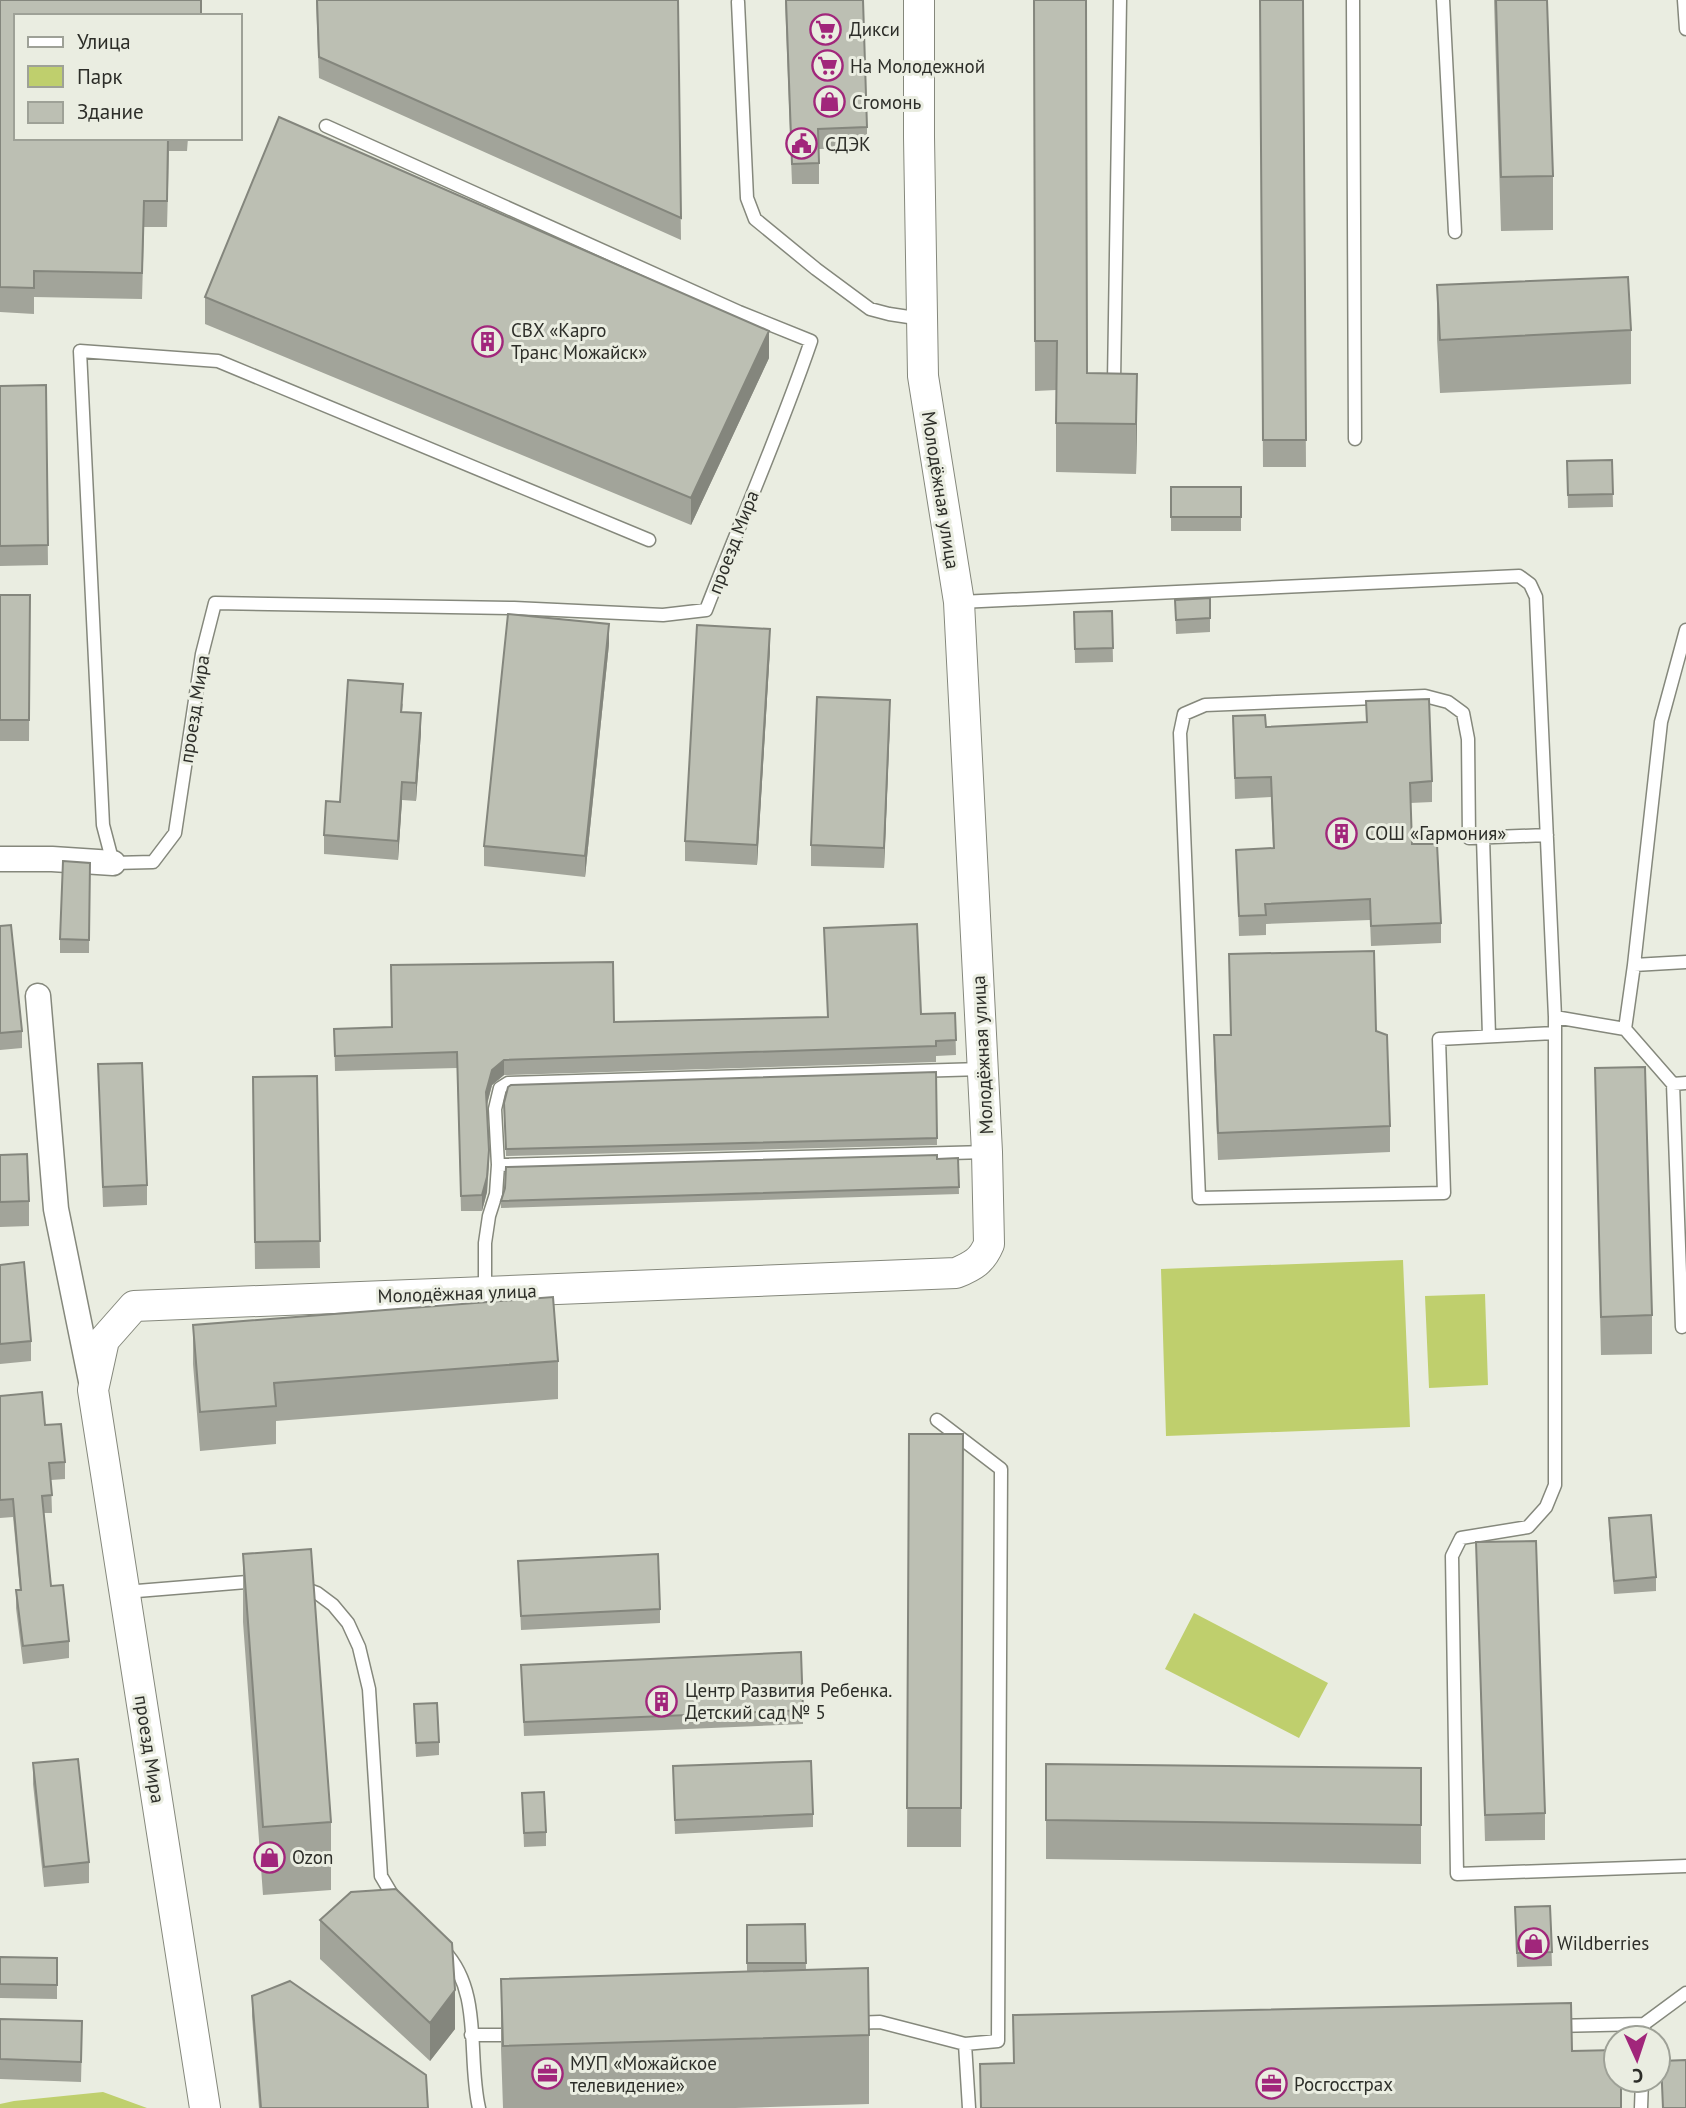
<svg xmlns="http://www.w3.org/2000/svg" width="1686" height="2108" viewBox="0 0 1686 2108" font-family="'PT Sans',sans-serif">
<style>
.green{fill:#bfcf6d}
.lines{fill:none;stroke-linecap:round;stroke-linejoin:round}
.service-casing{stroke:#85887c;stroke-width:15}
.minor-casing{stroke:#85887c;stroke-width:27}
.tertiary-casing{stroke:#85887c;stroke-width:32}
.service{stroke:#fff;stroke-width:12}
.minor{stroke:#fff;stroke-width:24}
.tertiary{stroke:#fff;stroke-width:30}
.wall{fill:#a2a49a}
.shaded-wall{fill:#84867d}
.building{fill:#bcbfb3;stroke:#84867d;stroke-width:2}
.labels{text-anchor:middle;stroke-width:6;stroke-linejoin:round;paint-order:stroke}
.poi-label{font-size:19px;fill:#2d2e29;stroke:#eaede1;text-anchor:start}
.street-label{font-size:19px;fill:#2d2e29;stroke:#eaede1}
</style>
<rect width="100%" height="100%" fill="#eaede1"/>
<path class="green" d="M 1403,1260 L 1410,1427 L 1166,1436 L 1161,1269 Z
M 1485,1294 L 1488,1385 L 1429,1388 L 1425,1296 Z
M 1194,1613 L 1328,1683 L 1299,1738 L 1165,1669 Z
M 103,2092 L 147,2108 L 0,2108 L 0,2104 L 14,2101 Z"/>
<g class="lines">
<defs>
<path id="service" d="M 1353,0 L 1355,439
M 1443,0 L 1455,232
M 1684,0 L 1686,29
M 738,2 L 747,198 L 755,219 L 816,269 L 870,309 L 889,314 L 922,319
M 326,126 L 739,312 L 811,341 C 780,432 741,520 706,610 L 663,615 L 514,608 L 215,603 L 202,654 L 175,833 L 153,862 L 113,863 L 103,825 L 80,351 L 218,361 L 649,540
M 1114,382 L 1120,0
M 960,602 L 1519,576 L 1530,584 L 1536,597 L 1555,1017 L 1555,1485 L 1546,1507 L 1528,1527 L 1461,1538 L 1452,1556 L 1457,1874 L 1686,1866
M 1686,630 L 1661,722 L 1634,965 L 1686,962
M 1547,835 L 1469,838 L 1468,739 L 1463,713 L 1448,702 L 1425,696 L 1205,705 L 1184,714 L 1180,733 L 1199,1198 L 1444,1193 L 1439,1039 L 1555,1033
M 1483,837 L 1489,1036
M 1555,1017 L 1625,1029 L 1673,1084
M 1625,1029 L 1634,965
M 498,1165 L 987,1152
M 485,1292 L 485,1243 L 489,1216 L 496,1194 L 498,1165 L 495,1109 L 500,1088 L 508,1083 L 982,1069
M 1682,1327 L 1673,1084 L 1686,1083
M 937,1420 L 1001,1469 L 998,2041 L 965,2044 L 969,2108
M 301,1587 L 317,1593 L 333,1605 L 348,1623 L 359,1647 L 369,1689 L 381,1876 L 397,1903
M 125,1592 L 259,1581
M 444,1951 C 483,1992 467,2057 479,2108
M 853,2023 L 880,2022 L 965,2044
M 1554,2026 L 1644,2024 L 1686,1993
M 471,2035 L 516,2035
M 1644,2038 L 1644,2024
M 1641,2108 L 1642,2080"/>
<path id="minor" d="M 0,859 L 52,859 L 113,863
M 38,996 L 56,1209 L 92,1386"/>
<path id="tertiary" d="M 205,2108 L 93,1390 L 104,1340 L 134,1306 L 956,1273 C 973,1266 982,1261 989,1244 L 987,1152 L 959,602 L 923,376 L 919,137 L 919,0"/>
</defs>
<use href="#service" class="service-casing"/>
<use href="#minor" class="minor-casing"/>
<use href="#tertiary" class="tertiary-casing"/>
<use href="#service" class="service"/>
<use href="#minor" class="minor"/>
<use href="#tertiary" class="tertiary"/>
</g>
<path class="wall" d="M 0,0 L 16,138 L 188,138 L 187,151 L 169,151 L 167,227 L 144,227 L 142,299 L 34,297 L 34,314 L 0,312 Z
M 316,0 L 678,0 L 681,240 L 319,78 Z
M 785,0 L 867,127 L 867,148 L 819,149 L 819,184 L 792,184 Z
M 1034,0 L 1087,373 L 1137,424 L 1136,474 L 1056,472 L 1056,390 L 1035,391 Z
M 1260,0 L 1303,0 L 1306,467 L 1263,467 Z
M 1494,0 L 1547,0 L 1553,176 L 1553,230 L 1501,231 Z
M 1437,285 L 1631,330 L 1631,384 L 1440,393 L 1437,339 Z
M 205,297 L 769,358 L 691,525 L 205,324 Z
M 46,385 L 48,565 L 0,566 L 0,386 Z
M 1612,460 L 1613,507 L 1568,508 L 1567,461 Z
M 1171,487 L 1241,487 L 1241,531 L 1171,531 Z
M 0,595 L 30,595 L 29,741 L 0,741 Z
M 1210,598 L 1210,632 L 1176,634 L 1175,600 Z
M 1112,611 L 1113,662 L 1075,663 L 1074,612 Z
M 609,644 L 585,877 L 484,866 L 484,846 Z
M 770,649 L 757,865 L 685,861 L 685,841 Z
M 1366,701 L 1432,781 L 1432,802 L 1410,803 L 1412,844 L 1441,923 L 1441,943 L 1371,946 L 1370,920 L 1266,924 L 1266,935 L 1239,936 L 1236,850 L 1273,848 L 1271,797 L 1235,799 L 1233,716 L 1266,727 L 1366,722 Z
M 403,703 L 402,712 L 421,732 L 416,801 L 402,800 L 398,860 L 324,854 L 324,835 L 340,802 Z
M 890,720 L 884,868 L 811,866 L 811,845 Z
M 90,863 L 89,953 L 60,953 L 60,939 Z
M 0,926 L 22,1031 L 22,1048 L 0,1050 Z
M 824,928 L 921,1014 L 955,1013 L 956,1055 L 936,1056 L 936,1062 L 504,1075 L 492,1085 L 487,1105 L 489,1165 L 487,1192 L 482,1211 L 461,1211 L 457,1068 L 335,1071 L 334,1029 L 828,1017 Z
M 1229,954 L 1376,1031 L 1390,1126 L 1390,1152 L 1218,1160 L 1214,1062 L 1214,1035 L 1231,1035 Z
M 98,1064 L 147,1185 L 147,1205 L 103,1207 Z
M 1595,1068 L 1652,1315 L 1652,1354 L 1601,1355 Z
M 936,1072 L 937,1145 L 506,1156 L 504,1103 Z
M 317,1076 L 320,1268 L 255,1269 L 253,1077 Z
M 0,1155 L 29,1201 L 29,1226 L 0,1227 Z
M 958,1158 L 959,1194 L 501,1208 L 501,1201 L 937,1159 Z
M 0,1265 L 31,1341 L 31,1361 L 0,1364 Z
M 193,1325 L 558,1361 L 558,1399 L 276,1421 L 276,1444 L 200,1451 L 193,1364 Z
M 0,1396 L 45,1425 L 65,1462 L 65,1479 L 51,1480 L 52,1513 L 44,1513 L 51,1586 L 69,1641 L 69,1658 L 23,1664 L 16,1608 L 16,1590 L 20,1590 L 13,1517 L 0,1518 Z
M 909,1434 L 963,1434 L 961,1847 L 907,1847 Z
M 1609,1518 L 1656,1577 L 1656,1591 L 1614,1594 L 1609,1532 Z
M 1476,1542 L 1545,1813 L 1545,1840 L 1485,1841 Z
M 243,1554 L 331,1822 L 331,1890 L 263,1895 L 243,1622 Z
M 518,1561 L 660,1609 L 660,1623 L 521,1630 Z
M 521,1665 L 803,1710 L 803,1724 L 524,1736 Z
M 414,1704 L 439,1742 L 439,1755 L 416,1757 Z
M 33,1763 L 89,1862 L 89,1883 L 44,1887 L 33,1784 Z
M 1046,1764 L 1421,1768 L 1421,1864 L 1046,1859 Z
M 673,1766 L 813,1814 L 813,1827 L 675,1834 Z
M 522,1793 L 546,1832 L 546,1846 L 524,1847 Z
M 1550,1906 L 1552,1966 L 1517,1967 L 1515,1907 Z
M 320,1920 L 455,2029 L 430,2061 L 320,1959 Z
M 805,1924 L 806,1970 L 869,2035 L 869,2104 L 735,2108 L 503,2108 L 501,2048 L 501,1979 L 747,1972 L 747,1925 Z
M 0,1957 L 57,1958 L 57,1999 L 0,1998 Z
M 252,1996 L 428,2108 L 259,2108 L 252,2016 Z
M 0,2019 L 82,2042 L 81,2082 L 0,2079 Z"/>
<path class="shaded-wall" d="M 769,331 L 769,358 L 691,525 L 691,498 Z
M 1137,374 L 1137,424 L 1136,474 L 1136,424 Z
M 609,624 L 609,644 L 585,877 L 585,856 Z
M 770,629 L 770,649 L 757,865 L 757,845 Z
M 890,700 L 890,720 L 884,868 L 884,848 Z
M 421,713 L 421,732 L 416,801 L 416,783 Z
M 402,782 L 402,800 L 398,860 L 398,841 Z
M 504,1060 L 504,1075 L 492,1085 L 486,1107 L 486,1092 L 492,1070 Z
M 489,1150 L 487,1192 L 482,1211 L 482,1195 Z
M 455,1990 L 455,2029 L 430,2061 L 430,2023 Z"/>
<path class="building" d="M 0,0 L 201,0 L 201,15 L 213,15 L 213,16 L 16,16 L 16,138 L 168,138 L 167,201 L 144,201 L 142,273 L 34,271 L 34,288 L 0,287 Z
M 317,0 L 678,0 L 681,218 L 319,57 Z
M 786,0 L 863,0 L 867,127 L 818,129 L 819,163 L 792,164 Z
M 1034,0 L 1086,0 L 1087,373 L 1137,374 L 1136,424 L 1056,423 L 1057,341 L 1035,341 Z
M 1260,0 L 1303,0 L 1306,440 L 1263,440 Z
M 1496,0 L 1547,0 L 1553,176 L 1501,177 Z
M 279,117 L 769,331 L 691,498 L 205,297 Z
M 1628,277 L 1631,330 L 1440,340 L 1437,285 Z
M 46,385 L 48,545 L 0,546 L 0,386 Z
M 1612,460 L 1613,494 L 1568,495 L 1567,461 Z
M 1171,487 L 1241,487 L 1241,517 L 1171,517 Z
M 0,595 L 30,595 L 29,720 L 0,720 Z
M 1210,598 L 1210,618 L 1176,620 L 1175,600 Z
M 1112,611 L 1113,648 L 1075,649 L 1074,612 Z
M 508,614 L 609,624 L 585,856 L 484,846 Z
M 697,625 L 770,629 L 757,845 L 685,841 Z
M 348,680 L 403,684 L 401,712 L 421,713 L 416,783 L 402,782 L 398,841 L 324,835 L 326,801 L 340,802 Z
M 817,697 L 890,700 L 884,848 L 811,845 Z
M 1429,699 L 1432,781 L 1410,783 L 1412,844 L 1437,844 L 1441,923 L 1371,926 L 1370,899 L 1265,904 L 1266,915 L 1239,916 L 1236,850 L 1274,848 L 1271,777 L 1235,778 L 1233,716 L 1265,715 L 1266,727 L 1367,722 L 1366,701 Z
M 63,861 L 90,863 L 89,940 L 60,939 Z
M 917,924 L 921,1014 L 955,1013 L 956,1040 L 936,1041 L 936,1046 L 504,1060 L 492,1070 L 486,1092 L 489,1150 L 487,1177 L 482,1195 L 461,1196 L 457,1052 L 335,1056 L 334,1029 L 392,1027 L 391,965 L 613,962 L 614,1022 L 828,1017 L 824,928 Z
M 11,925 L 22,1031 L 0,1033 L 0,926 Z
M 1374,951 L 1376,1031 L 1387,1035 L 1390,1126 L 1218,1133 L 1214,1035 L 1231,1035 L 1229,954 Z
M 142,1063 L 147,1185 L 103,1187 L 98,1064 Z
M 1645,1067 L 1652,1315 L 1601,1317 L 1595,1068 Z
M 936,1072 L 937,1138 L 506,1149 L 504,1103 L 508,1087 L 511,1085 Z
M 317,1076 L 320,1241 L 255,1242 L 253,1077 Z
M 27,1154 L 29,1201 L 0,1202 L 0,1155 Z
M 937,1155 L 937,1159 L 958,1158 L 959,1187 L 501,1201 L 505,1188 L 506,1167 Z
M 24,1262 L 31,1341 L 0,1344 L 0,1265 Z
M 553,1297 L 558,1361 L 274,1383 L 276,1406 L 200,1412 L 193,1325 Z
M 42,1392 L 45,1425 L 61,1424 L 65,1462 L 49,1463 L 52,1495 L 42,1496 L 51,1586 L 63,1585 L 69,1641 L 23,1646 L 16,1590 L 21,1590 L 13,1499 L 0,1500 L 0,1396 Z
M 909,1434 L 963,1434 L 961,1808 L 907,1808 Z
M 1651,1515 L 1656,1577 L 1614,1581 L 1609,1518 Z
M 1536,1541 L 1545,1813 L 1485,1815 L 1476,1542 Z
M 311,1549 L 331,1822 L 263,1827 L 243,1554 Z
M 658,1554 L 660,1609 L 521,1616 L 518,1561 Z
M 801,1652 L 803,1710 L 524,1722 L 521,1665 Z
M 437,1703 L 439,1742 L 416,1743 L 414,1704 Z
M 78,1759 L 89,1862 L 44,1867 L 33,1763 Z
M 811,1761 L 813,1814 L 675,1820 L 673,1766 Z
M 1046,1764 L 1421,1768 L 1421,1825 L 1046,1820 Z
M 544,1792 L 546,1832 L 524,1833 L 522,1793 Z
M 396,1889 L 452,1943 L 455,1990 L 430,2023 L 320,1920 L 351,1892 Z
M 1550,1906 L 1552,1952 L 1517,1953 L 1515,1907 Z
M 805,1924 L 806,1963 L 747,1963 L 747,1925 Z
M 0,1957 L 57,1958 L 57,1985 L 0,1984 Z
M 868,1968 L 869,2035 L 503,2046 L 501,1979 Z
M 290,1981 L 426,2075 L 428,2108 L 261,2108 L 252,1996 Z
M 1571,2003 L 1572,2051 L 1616,2050 L 1616,2080 L 1621,2080 L 1621,2108 L 981,2108 L 980,2064 L 1014,2063 L 1013,2015 Z
M 0,2019 L 82,2021 L 81,2062 L 0,2059 Z
M 1686,2060 L 1686,2108 L 1663,2108 L 1661,2061 Z"/>
<defs>
<symbol id="supermarket-ring" viewBox="-11 -11 22 22"><circle r="9.5" fill="#eaede1" stroke="#a1267b" stroke-width="1.5"/><path d="M-6-5.5h2.5l.6 2H6L4.5 2H-2.5L-4.4-4H-6ZM-1.5 3.2a1.3 1.3 0 1 0 .1 0ZM3 3.2a1.3 1.3 0 1 0 .1 0Z" fill="#a1267b"/></symbol>
<symbol id="shop-ring" viewBox="-11 -11 22 22"><circle r="9.5" fill="#eaede1" stroke="#a1267b" stroke-width="1.5"/><path d="M-5-2.5h2.3a2.7 3.5 0 0 1 5.4 0H5L5.5 6h-11ZM-1.5-2.5h3a1.5 2.3 0 0 0-3 0Z" fill="#a1267b"/></symbol>
<symbol id="civic-ring" viewBox="-11 -11 22 22"><circle r="9.5" fill="#eaede1" stroke="#a1267b" stroke-width="1.5"/><path d="M-.6-6.5H3V-4.5H.6V-3L4-1V1h2V6H-6V1h2V-1L-.6-3ZM-1.2 2.5V6h2.4V2.5Z" fill="#a1267b"/></symbol>
<symbol id="building-ring" viewBox="-11 -11 22 22"><circle r="9.5" fill="#eaede1" stroke="#a1267b" stroke-width="1.5"/><path d="M-4-6H4V6H1V3H-1V6H-4ZM-2.5-4.3h1.7v1.8h-1.7ZM.8-4.3h1.7v1.8H.8ZM-2.5-1h1.7V.8h-1.7ZM.8-1h1.7V.8H.8Z" fill="#a1267b"/></symbol>
<symbol id="office-ring" viewBox="-11 -11 22 22"><circle r="9.5" fill="#eaede1" stroke="#a1267b" stroke-width="1.5"/><path d="M-6-3h4V-5.5h4V-3h4V5H-6ZM-1-4.5V-3h2v-1.5ZM-6 0V1H6V0Z" fill="#a1267b"/></symbol>
</defs>
<g fill-rule="evenodd">
<use href="#supermarket-ring" x="808" y="12" width="35" height="35"/>
<use href="#supermarket-ring" x="810" y="48" width="35" height="35"/>
<use href="#shop-ring" x="812" y="84" width="35" height="35"/>
<use href="#civic-ring" x="784" y="126" width="35" height="35"/>
<use href="#building-ring" x="470" y="324" width="35" height="35"/>
<use href="#building-ring" x="1324" y="816" width="35" height="35"/>
<use href="#building-ring" x="644" y="1684" width="35" height="35"/>
<use href="#shop-ring" x="252" y="1840" width="35" height="35"/>
<use href="#shop-ring" x="1516" y="1926" width="35" height="35"/>
<use href="#office-ring" x="530" y="2056" width="35" height="35"/>
<use href="#office-ring" x="1254" y="2066" width="35" height="35"/>
</g>
<g class="labels">
<g class="poi-label">
<text x="849" y="36">Дикси</text>
<text x="850" y="73">На Молодежной</text>
<text x="852" y="109">Сгомонь</text>
<text x="825" y="151">СДЭК</text>
<text x="511" y="337">СВХ «Карго<tspan x="511" dy="22">Транс Можайск»</tspan></text>
<text x="1365" y="840">СОШ «Гармония»</text>
<text x="685" y="1697">Центр Развития Ребенка.<tspan x="685" dy="22">Детский сад № 5</tspan></text>
<text x="292" y="1864">Ozon</text>
<text x="1557" y="1950">Wildberries</text>
<text x="570" y="2070">МУП «Можайское<tspan x="570" dy="22">телевидение»</tspan></text>
<text x="1294" y="2091">Росгосстрах</text>
</g>
<g class="street-label">
<text transform="translate(941 490) rotate(81)" y="7">Молодёжная улица</text>
<text transform="translate(733 542) rotate(-69)" y="7">проезд Мира</text>
<text transform="translate(194 709) rotate(-81)" y="7">проезд Мира</text>
<text transform="translate(982 1055) rotate(-93)" y="7">Молодёжная улица</text>
<text transform="translate(457 1293) rotate(-2)" y="7">Молодёжная улица</text>
<text transform="translate(150 1749) rotate(81)" y="7">проезд Мира</text>
</g>
</g>
<rect x="14" y="14" width="228" height="126" fill="#eaede1" stroke="#9ea197" stroke-width="2"/>
<rect x="28" y="37" width="35" height="10" fill="#ffffff" stroke="#9ea197" stroke-width="2"/>
<text x="77" y="49" font-size="21" fill="#2d2e29">Улица</text>
<rect x="28" y="66" width="35" height="21" fill="#bfcf6d" stroke="#9ea197" stroke-width="2"/>
<text x="77" y="84" font-size="21" fill="#2d2e29">Парк</text>
<rect x="28" y="102" width="35" height="21" fill="#bcbfb3" stroke="#9ea197" stroke-width="2"/>
<text x="77" y="119" font-size="21" fill="#2d2e29">Здание</text>
<g transform="translate(1637 2059) rotate(177)"><circle r="33" fill="#eaede1" stroke="#9ea197" stroke-width="2"/>
<path d="M0-5L12 26L0 18L-12 26Z" fill="#a1267b"/>
<text y="-10" font-size="19" font-weight="bold" text-anchor="middle" fill="#2d2e29">С</text>
</g>
</svg>
